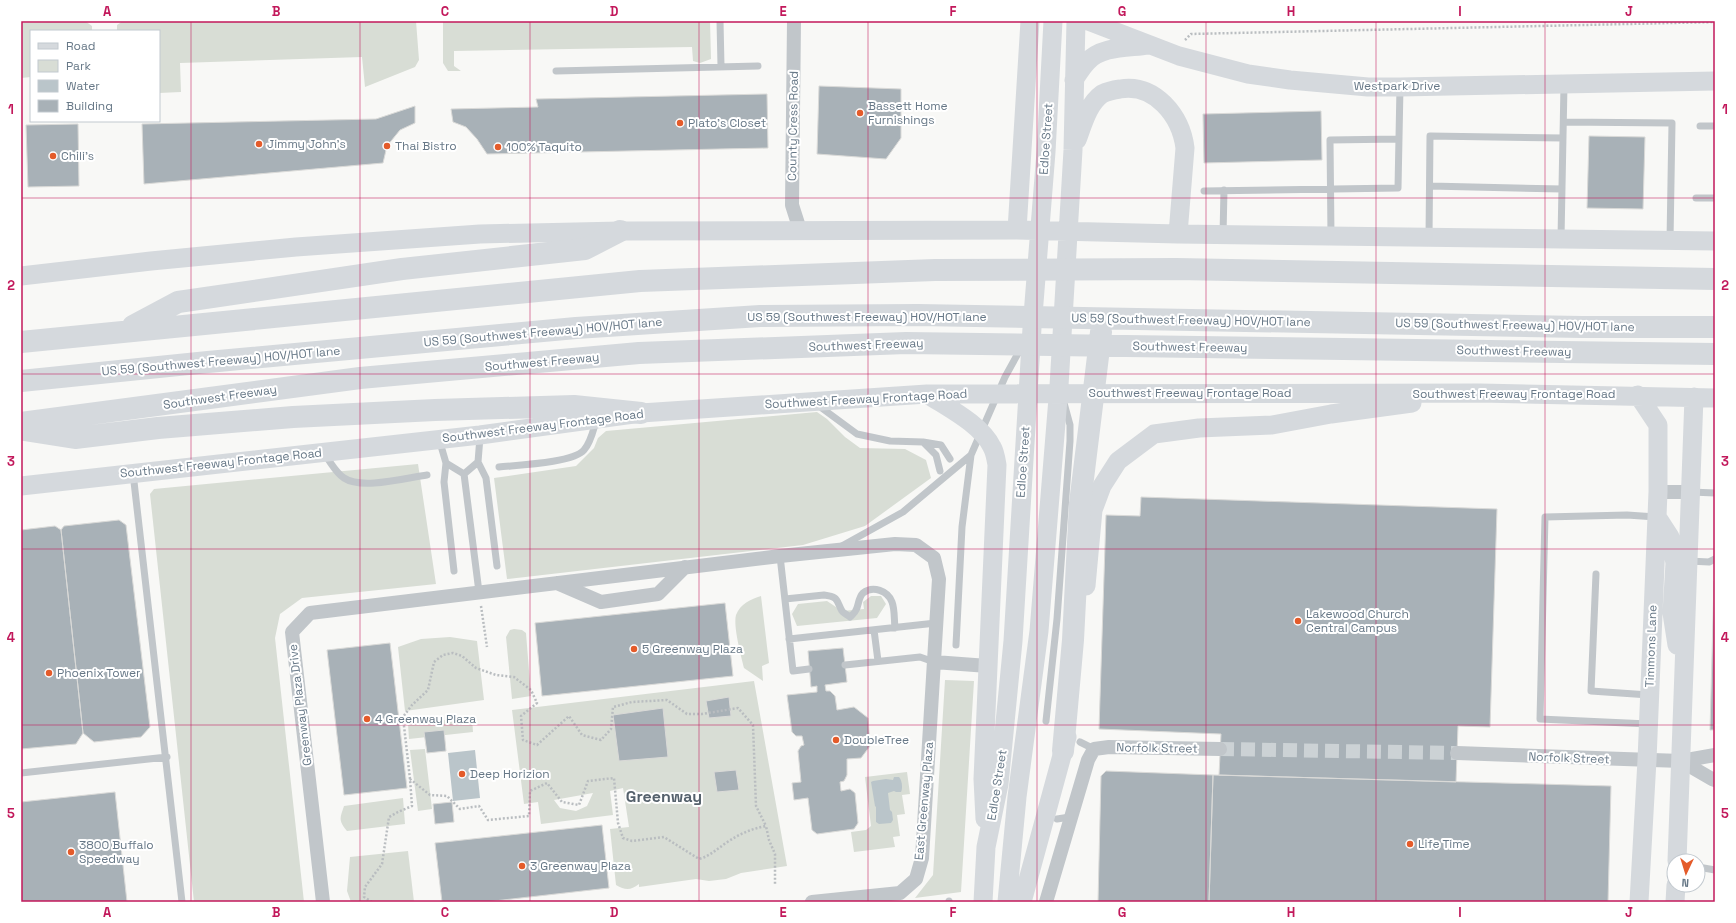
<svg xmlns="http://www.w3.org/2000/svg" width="1736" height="923" viewBox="0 0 1736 923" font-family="'Space Grotesk',sans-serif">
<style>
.green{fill:#d8ddd5;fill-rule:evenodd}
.water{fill:#bac5ca}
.building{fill:#a8b1b7;stroke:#dadad8}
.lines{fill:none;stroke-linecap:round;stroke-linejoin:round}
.street-tunnel{stroke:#ccd2d5;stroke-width:14;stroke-dasharray:14 7;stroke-linecap:butt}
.path{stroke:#b9bdc0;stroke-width:2.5;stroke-dasharray:2 2;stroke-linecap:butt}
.lane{stroke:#c1c6ca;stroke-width:7}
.street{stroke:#c1c6ca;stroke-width:14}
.secondary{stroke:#d5d9dd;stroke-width:19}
.highway{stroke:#d5d9dd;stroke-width:22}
.grid{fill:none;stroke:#c2185b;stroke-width:1;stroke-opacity:0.55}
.poi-dot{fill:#e45b2a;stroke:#fff;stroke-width:1.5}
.labels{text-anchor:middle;stroke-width:4;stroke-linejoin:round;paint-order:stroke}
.street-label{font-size:12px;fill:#677887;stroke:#fff}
.poi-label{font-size:12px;fill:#677887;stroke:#fff;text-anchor:start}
.district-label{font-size:16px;font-weight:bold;fill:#55616c;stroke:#fff}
.neatline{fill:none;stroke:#c2185b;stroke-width:1.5}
.grid-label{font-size:13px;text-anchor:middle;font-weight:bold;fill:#c2185b}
</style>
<rect width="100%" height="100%" fill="#f8f8f6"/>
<path class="green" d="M 85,21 L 92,26 L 92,31 L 31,31 L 31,77 L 21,78 L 21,23 Z
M 123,21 L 416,21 L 419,60 L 415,67 L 365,87 L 362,57 L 180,63 L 181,92 L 159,93 L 159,31 L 117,31 L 117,25 Z
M 443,21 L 710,21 L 711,59 L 700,63 L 693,61 L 692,47 L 454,51 L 454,66 L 461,71 L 448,71 L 443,63 Z
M 817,412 L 827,419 L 845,437 L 860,448 L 905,449 L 926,460 L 931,478 L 865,526 L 803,545 L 507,579 L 494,478 L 576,466 L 594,448 L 598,438 L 606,431 Z
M 418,464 L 436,584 L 302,598 L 280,614 L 275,638 L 304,902 L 194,902 L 150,494 L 154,489 Z
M 761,596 L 769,663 L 762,666 L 763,681 L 744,668 C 741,656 733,626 736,615 C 740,604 751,599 761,596 Z
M 871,596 L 881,596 L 886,604 L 877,618 L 797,626 L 792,614 L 798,604 L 827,601 L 842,611 L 864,609 L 863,602 Z
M 514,629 L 522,630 L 526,633 L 531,696 L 512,699 L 506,637 L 510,630 Z
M 450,637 L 477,641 L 484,700 L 405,711 L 398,647 L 421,639 Z
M 945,680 L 974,681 L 961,892 L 915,898 L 933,875 Z
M 754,681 L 787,866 L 741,873 L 726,879 L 709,881 L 696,879 L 639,887 L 639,884 C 630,891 625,890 616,885 L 610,829 L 629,827 L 623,788 L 610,791 L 613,815 L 541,824 L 538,802 L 524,804 L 512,710 ZM 593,793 L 587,806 L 576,811 L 560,808 L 554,800 Z
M 472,717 L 473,732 L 409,739 L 408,724 Z
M 425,749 L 432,809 L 418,811 L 410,750 Z
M 907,772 L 910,794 L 902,795 L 905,814 L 897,815 L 900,836 L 893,837 L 895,847 L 854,852 L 851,832 L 866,830 L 871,826 L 865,777 Z
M 403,798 L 405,824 L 347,831 C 338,820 340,818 344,806 Z
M 408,851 L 414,902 L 351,902 L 347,891 L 350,857 Z"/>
<path class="water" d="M 475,750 L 480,798 L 453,801 L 448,753 Z
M 894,777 L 899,777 C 902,780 903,788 901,792 L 896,792 L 894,791 L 888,793 L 890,810 L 892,812 L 893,820 L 891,823 L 879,824 L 876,822 L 876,807 L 875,806 L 871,782 L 873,781 L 886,779 L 893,780 Z"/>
<path class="building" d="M 819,86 L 901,89 L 901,138 L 886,159 L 817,154 Z
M 767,94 L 768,148 L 487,154 L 477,139 L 466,127 L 453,122 L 451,109 L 538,107 L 536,99 Z
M 415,106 L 415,123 L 400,130 L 387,146 L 383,163 L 144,184 L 142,124 L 376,119 Z
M 1321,111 L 1322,160 L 1204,163 L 1203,114 Z
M 78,124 L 79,186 L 28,187 L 26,125 Z
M 1589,136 L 1645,137 L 1643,209 L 1587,208 Z
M 1141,497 L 1497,509 L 1490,727 L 1458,726 L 1456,782 L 1219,775 L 1221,734 L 1099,729 L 1106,515 L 1140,516 Z
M 119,520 L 126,525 L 150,727 L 141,737 L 94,742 L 83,733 L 61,530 L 64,526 Z
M 55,526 L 61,530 L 83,733 L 76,744 L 21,749 L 21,530 Z
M 1714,581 L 1715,581 L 1715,730 L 1710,730 Z
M 725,603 L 733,676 L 542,696 L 535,623 Z
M 390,643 L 407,788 L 344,795 L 327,650 Z
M 843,648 L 847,682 L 825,685 L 826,691 L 830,691 L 835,696 L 837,710 L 854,707 L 868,718 L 870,746 L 861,758 L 847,759 L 847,775 L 844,781 L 840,782 L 841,791 L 850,789 L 855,793 L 858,823 L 854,829 L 817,834 L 812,830 L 808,798 L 794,800 L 792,783 L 801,782 L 798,751 L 801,746 L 804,745 L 802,736 L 796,736 L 792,732 L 787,695 L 817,692 L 817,686 L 811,687 L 808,651 Z
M 729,697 L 731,716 L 709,718 L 706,701 Z
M 663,708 L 668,757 L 619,761 L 613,715 Z
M 444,730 L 446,751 L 427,753 L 424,732 Z
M 736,770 L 739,790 L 717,792 L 714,772 Z
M 1106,771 L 1213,775 L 1209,902 L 1098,902 L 1101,776 Z
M 1213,775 L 1611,786 L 1608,902 L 1209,902 Z
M 115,792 L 127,902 L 21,902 L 21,802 Z
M 452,802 L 454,822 L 435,824 L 433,804 Z
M 602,825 L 609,888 L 485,902 L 442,902 L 435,843 Z"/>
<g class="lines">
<path class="street-tunnel" d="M 1220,749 L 1457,753"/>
<path class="path" d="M 1185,40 L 1191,34 L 1715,22
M 481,606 L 487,647
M 410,779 L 403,717 L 412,705 L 428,690 L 434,662 L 443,655 L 453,653 L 462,656 L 476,668 L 496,675 L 514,677 L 531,690 L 537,703 L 521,716 L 523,740 L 537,745 L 569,716 L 582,735 L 601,740 L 611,729 L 613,707 L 632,702 L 667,700 L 687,714 L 702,714 L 738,708 L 753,725 L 756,806 L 766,826
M 372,902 L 364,897 L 365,887 L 382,864 L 389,817 L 398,812 L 412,806 L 410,779 L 430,795 L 447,796 L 460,809 L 479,806 L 488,820 L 529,816 L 530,791 L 547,783 L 562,802 L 579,805 L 588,781 L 614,778 L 618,823 L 623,838 L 632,841 L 664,837 L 699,859 C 710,856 717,849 726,843 C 739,834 751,829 766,826 L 769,840 L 775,854 L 775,885"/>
<path class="lane" d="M 720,21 L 721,66
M 556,71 L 758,66
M 1564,122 L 1672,123 L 1670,240
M 1700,126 L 1715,126
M 1430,186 L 1562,189
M 1204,191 L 1398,188 L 1400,87
M 1696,198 L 1715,198
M 1223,235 L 1224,190
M 1331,236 L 1330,140 L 1399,139
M 1429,237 L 1430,136 L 1563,138
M 1561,238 L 1564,85
M 819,406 L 857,434 L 890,441 L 923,442 L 936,455 L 940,471
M 480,437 L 478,462 L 486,478 L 497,566
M 439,439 L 446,463 L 444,482 L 454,571
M 923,442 L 941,445 L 950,459
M 324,454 C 331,462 335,472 344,478 C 362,490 405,478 427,475
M 446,463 L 464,474
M 499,467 C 518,465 573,463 584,450 C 591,442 593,431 596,421
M 133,473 L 182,902
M 464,474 L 479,592
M 464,474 L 478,462
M 1691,492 L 1715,493
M 840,547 L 903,512 L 971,455
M 780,556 L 793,671 L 809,669
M 1689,561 L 1709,562 L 1715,559
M 1596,574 L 1591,691 L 1649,695
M 785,599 L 824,595 C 839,597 836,600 842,611 C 843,613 848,615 850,617 C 852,615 855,613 856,610 C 859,605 858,598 863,593 C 873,585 888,591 892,602 C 895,610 894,620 895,628
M 874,630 L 878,661
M 789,639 L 936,623
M 956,645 L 962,527 L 971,455 L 1005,377 L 1021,348
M 845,665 L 920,657 L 934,662
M 1046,721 L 1057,619 L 1070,441 L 1070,425 L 1064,403
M 1648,724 L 1540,719 L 1545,517 L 1627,515 L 1656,517
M 1080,742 L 1094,749
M 21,773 L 167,757
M 1057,819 L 1070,817
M 1698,867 L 1715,870
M 949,902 L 949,901"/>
<path class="street" d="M 794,21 L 792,205 L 800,230
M 1658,492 L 1689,492
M 557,583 L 601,602 L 658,594 L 685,567
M 934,662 L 988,666
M 1457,753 L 1681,761 L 1715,755
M 1681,761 L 1712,779 L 1715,780
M 323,902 L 292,632 L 310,613 L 780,556 L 895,544 L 916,545 L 934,558 L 939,579 L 922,858 L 916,879 L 900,893 L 812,902
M 1046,902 L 1088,760 L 1094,749 L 1109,747 L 1220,749"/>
<path class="secondary" d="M 1088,21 L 1179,56 L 1248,74 L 1290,80 L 1368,87 L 1400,87 L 1715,81
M 1074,80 C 1078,74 1082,67 1087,62 C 1101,46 1128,48 1148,45
M 1077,140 C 1083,124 1088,104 1102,94 C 1108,91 1113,90 1120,89 C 1155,83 1181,116 1185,148 L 1178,234
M 1017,230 L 1030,21
M 21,276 L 151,261 L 296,247 L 480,234 L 620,231 L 1017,230 L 1178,234 L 1715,241
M 927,394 C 948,408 981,424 992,447 C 995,452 996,459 997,465 L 983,779 L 985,819
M 1638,395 L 1658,425 L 1658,492 L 1647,760 L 1639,902
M 21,486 L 480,435 L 641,413 L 927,394 L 1480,393 L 1715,398
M 1657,517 L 1670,537 L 1675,563 L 1672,613 L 1677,645
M 1086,586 L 1093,510 L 1102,486 L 1118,461 L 1154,434 L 1199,428 L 1272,425 L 1331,414 L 1412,403
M 1677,861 L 1694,397
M 983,902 L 986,847 L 999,784 L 1013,641 L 1032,328 L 1046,152 L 1053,21
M 1007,902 L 1017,797 L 1039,631 L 1059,386 L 1073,150 L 1076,21
M 1022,902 L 1067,737
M 1675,902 L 1676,885"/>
<path class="highway" d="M 133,326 L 178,302 L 402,269 L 585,249 L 620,231
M 21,342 L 640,281 L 935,270 L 1176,269 L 1715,279
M 21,381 L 208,362 L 576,328 L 760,316 L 918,315 L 1582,327 L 1715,327
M 21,423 L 360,378 L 639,353 L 906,343 L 1715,354
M 24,430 L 75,438 L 158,428 L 293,417 L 435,410 L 574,406 L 641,413
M 1063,751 L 1073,640 L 1080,503 L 1101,332"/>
</g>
<path class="grid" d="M 191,21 L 191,902M 360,21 L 360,902M 530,21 L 530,902M 699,21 L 699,902M 868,21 L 868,902M 1037,21 L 1037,902M 1206,21 L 1206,902M 1376,21 L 1376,902M 1545,21 L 1545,902M 21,198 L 1715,198M 21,374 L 1715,374M 21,549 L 1715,549M 21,725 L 1715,725"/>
<g class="poi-dot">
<circle cx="860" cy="113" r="4"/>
<circle cx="680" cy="123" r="4"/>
<circle cx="259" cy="144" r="4"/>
<circle cx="387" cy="146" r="4"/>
<circle cx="498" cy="147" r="4"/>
<circle cx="53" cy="156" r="4"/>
<circle cx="1298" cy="621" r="4"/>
<circle cx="634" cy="649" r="4"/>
<circle cx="49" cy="673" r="4"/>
<circle cx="367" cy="719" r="4"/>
<circle cx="836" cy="740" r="4"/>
<circle cx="462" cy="774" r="4"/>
<circle cx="1410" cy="844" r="4"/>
<circle cx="71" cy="852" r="4"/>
<circle cx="522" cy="866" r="4"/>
</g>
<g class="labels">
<g class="street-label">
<text x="1397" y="90">Westpark Drive</text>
<text transform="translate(793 126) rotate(-89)" y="4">County Cress Road</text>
<text transform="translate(1046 139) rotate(-86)" y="4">Edloe Street</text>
<text x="867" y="321">US 59 (Southwest Freeway) HOV/HOT lane</text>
<text transform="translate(1191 320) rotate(1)" y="4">US 59 (Southwest Freeway) HOV/HOT lane</text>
<text transform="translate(1515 325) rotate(1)" y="4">US 59 (Southwest Freeway) HOV/HOT lane</text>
<text transform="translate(543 332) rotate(-5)" y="4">US 59 (Southwest Freeway) HOV/HOT lane</text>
<text transform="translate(866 345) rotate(-2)" y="4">Southwest Freeway</text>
<text transform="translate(1190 347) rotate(1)" y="4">Southwest Freeway</text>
<text transform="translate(1514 351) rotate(1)" y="4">Southwest Freeway</text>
<text transform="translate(221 361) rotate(-5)" y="4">US 59 (Southwest Freeway) HOV/HOT lane</text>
<text transform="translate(542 362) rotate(-5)" y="4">Southwest Freeway</text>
<text x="1190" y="397">Southwest Freeway Frontage Road</text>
<text x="1514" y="398">Southwest Freeway Frontage Road</text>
<text transform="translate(220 397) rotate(-8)" y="4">Southwest Freeway</text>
<text transform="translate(866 399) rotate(-3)" y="4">Southwest Freeway Frontage Road</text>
<text transform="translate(543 426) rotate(-7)" y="4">Southwest Freeway Frontage Road</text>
<text transform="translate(1023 462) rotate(-86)" y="4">Edloe Street</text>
<text transform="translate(221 463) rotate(-6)" y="4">Southwest Freeway Frontage Road</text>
<text transform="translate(1651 646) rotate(-88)" y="4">Timmons Lane</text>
<text transform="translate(300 705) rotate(-97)" y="4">Greenway Plaza Drive</text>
<text transform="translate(1157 748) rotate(1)" y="4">Norfolk Street</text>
<text transform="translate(1569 758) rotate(2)" y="4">Norfolk Street</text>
<text transform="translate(997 785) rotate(-81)" y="4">Edloe Street</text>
<text transform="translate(924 801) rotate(-85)" y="4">East Greenway Plaza</text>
</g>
<g class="poi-label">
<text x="868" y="110">Bassett Home<tspan x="868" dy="14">Furnishings</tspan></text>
<text x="688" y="127">Plato's Closet</text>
<text x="267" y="148">Jimmy John's</text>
<text x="395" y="150">Thai Bistro</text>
<text x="506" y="151">100% Taquito</text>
<text x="61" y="160">Chili's</text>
<text x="1306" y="618">Lakewood Church<tspan x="1306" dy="14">Central Campus</tspan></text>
<text x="642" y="653">5 Greenway Plaza</text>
<text x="57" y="677">Phoenix Tower</text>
<text x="375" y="723">4 Greenway Plaza</text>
<text x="844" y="744">DoubleTree</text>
<text x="470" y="778">Deep Horizion</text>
<text x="1418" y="848">Life Time</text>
<text x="79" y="849">3800 Buffalo<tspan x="79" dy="14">Speedway</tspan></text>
<text x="530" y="870">3 Greenway Plaza</text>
</g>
<g class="district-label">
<text x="664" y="802">Greenway</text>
</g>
</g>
<rect width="1736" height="923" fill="none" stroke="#ffffff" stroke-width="44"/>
<rect x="30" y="30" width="130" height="92" fill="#ffffff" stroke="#c2c9cf"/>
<rect x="38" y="43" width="20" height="6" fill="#d5d9dd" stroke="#c2c9cf"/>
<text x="66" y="50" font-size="12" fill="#677887">Road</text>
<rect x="38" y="60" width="20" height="12" fill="#d8ddd5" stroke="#c2c9cf"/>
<text x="66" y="70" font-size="12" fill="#677887">Park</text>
<rect x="38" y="80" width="20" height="12" fill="#bac5ca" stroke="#c2c9cf"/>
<text x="66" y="90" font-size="12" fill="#677887">Water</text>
<rect x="38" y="100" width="20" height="12" fill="#a8b1b7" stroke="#c2c9cf"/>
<text x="66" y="110" font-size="12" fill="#677887">Building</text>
<g transform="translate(1686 873) rotate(184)"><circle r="19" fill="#ffffff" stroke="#c2c9cf"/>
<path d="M0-3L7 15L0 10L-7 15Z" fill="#e45b2a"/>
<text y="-6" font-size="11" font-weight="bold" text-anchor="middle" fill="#677887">N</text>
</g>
<rect x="22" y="22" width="1692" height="879" class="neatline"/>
<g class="grid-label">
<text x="107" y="16">A</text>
<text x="276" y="16">B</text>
<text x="445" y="16">C</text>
<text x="614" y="16">D</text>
<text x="783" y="16">E</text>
<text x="953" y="16">F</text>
<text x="1122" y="16">G</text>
<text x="1291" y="16">H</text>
<text x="1460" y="16">I</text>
<text x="1629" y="16">J</text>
<text x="11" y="114">1</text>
<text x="1725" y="114">1</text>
<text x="11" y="290">2</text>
<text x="1725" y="290">2</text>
<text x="11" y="466">3</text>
<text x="1725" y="466">3</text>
<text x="11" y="642">4</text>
<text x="1725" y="642">4</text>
<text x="11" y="818">5</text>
<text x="1725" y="818">5</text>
<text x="107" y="917">A</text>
<text x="276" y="917">B</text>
<text x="445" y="917">C</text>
<text x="614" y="917">D</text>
<text x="783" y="917">E</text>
<text x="953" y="917">F</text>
<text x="1122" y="917">G</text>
<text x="1291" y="917">H</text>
<text x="1460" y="917">I</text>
<text x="1629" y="917">J</text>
</g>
</svg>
